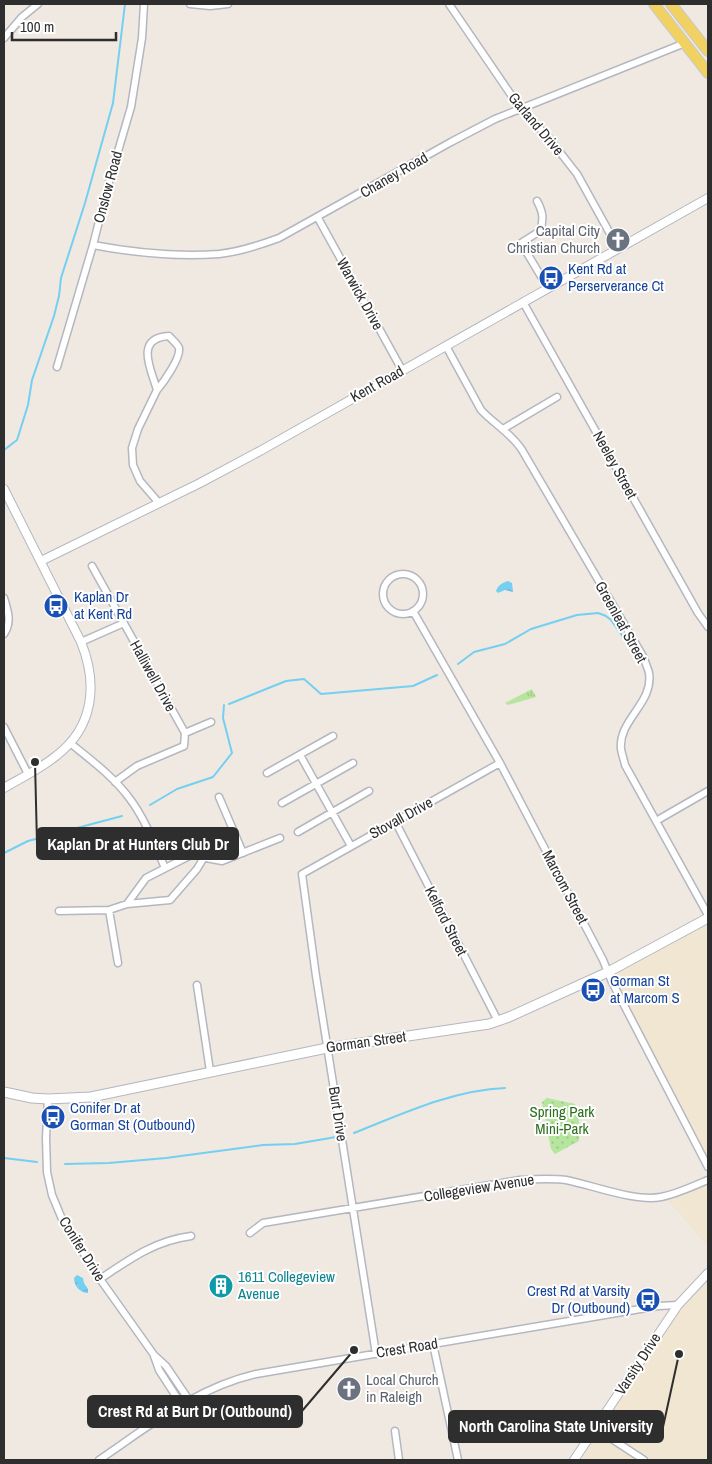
<svg xmlns="http://www.w3.org/2000/svg" width="712" height="1464" viewBox="0 0 712 1464" font-family="'Archivo Narrow',sans-serif">
<style>
.education{fill:#f0e6d1}
.grass{fill:url(#grass-tufts)}
.park{fill:url(#park-dots)}
.water{fill:url(#water-ripples)}
.lines{fill:none;stroke-linecap:round;stroke-linejoin:round}
.stream{stroke:#75cff0;stroke-width:2}
.minor-casing{stroke:#b4b7c1;stroke-width:9}
.tertiary-casing{stroke:#b4b7c1;stroke-width:10}
.secondary-casing{stroke:#b4b7c1;stroke-width:11}
.primary-casing{stroke:#c9c9c9;stroke-width:12}
.minor{stroke:#fff;stroke-width:6}
.tertiary{stroke:#fff;stroke-width:8}
.secondary{stroke:#fff;stroke-width:9}
.primary{stroke:#f2d163;stroke-width:10}
.labels{text-anchor:middle;stroke-width:4;stroke-linejoin:round;paint-order:stroke}
.street-label{font-size:15px;fill:#2e2e2e;stroke:#fff}
.worship-label{font-size:15px;fill:#5b616d;stroke:#fff;text-anchor:end}
.transit-label{font-size:15px;fill:#164399;stroke:#fff;text-anchor:start}
.park-label{font-size:15px;fill:#2c6e1b;stroke:#fff}
.culture-label{font-size:15px;fill:#0d838f;stroke:#fff;text-anchor:start}
.leader{fill:none;stroke:#2e2e2e;stroke-width:2}
.callout-dot{fill:#2e2e2e;stroke:#fff;stroke-width:2}
.callout{fill:#2e2e2e;stroke:#2e2e2e;stroke-width:2}
.callout-label{font-size:16px;text-anchor:middle;font-weight:bold;fill:#fff}
</style>
<defs>
<pattern id="grass-tufts" width="24" height="20" patternUnits="userSpaceOnUse" patternTransform="scale(1.25)"><rect width="24" height="20" fill="#b6e59e"/><path d="M3 7l-1-3M5 7V3M7 7l1-3M15 17l-1-3M17 17v-4M19 17l1-3" fill="none" stroke="#9dc588"/></pattern>
<pattern id="park-dots" width="8" height="8" patternUnits="userSpaceOnUse" patternTransform="scale(1.25)"><rect width="8" height="8" fill="#b6e59e"/><path d="M2 2h.1M6 6h.1" fill="none" stroke="#9dc588" stroke-width="1.8" stroke-linecap="round"/></pattern>
<pattern id="water-ripples" width="26" height="14" patternUnits="userSpaceOnUse" patternTransform="scale(1.25)"><rect width="26" height="14" fill="#75cff0"/><path d="M2 4q2-2 4 0t4 0M15 11q2-2 4 0t4 0" fill="none" stroke="#66b2ce"/></pattern>
</defs>
<rect width="100%" height="100%" fill="#efe9e1"/>
<path class="education" d="M 708,924 L 708,1159 L 613,976 Z
M 708,1184 L 708,1246 L 668,1200 Z
M 708,1280 L 708,1460 L 582,1460 L 623,1393 L 677,1315 Z"/>
<path class="grass" d="M 532,689 L 536,697 L 508,705 L 505,703 Z"/>
<path class="park" d="M 547,1098 L 575,1104 L 579,1110 L 579,1141 L 555,1154 L 551,1149 L 542,1102 Z"/>
<path class="water" d="M 508,581 L 512,583 L 513,592 L 505,590 L 498,593 L 496,591 C 498,585 502,583 508,581 Z
M 77,1275 L 83,1278 L 84,1283 L 88,1289 L 88,1293 C 80,1293 74,1286 74,1278 Z"/>
<g class="lines">
<path class="stream" d="M 4,450 L 17,440 L 28,405 L 32,380 L 54,316 L 59,296 L 61,278 L 85,203 L 113,103 L 125,4
M 458,664 L 474,652 L 505,644 L 531,629 L 577,615 L 598,613 L 606,616 L 611,620 L 626,641
M 229,704 L 286,681 L 304,679 L 321,694 L 413,686 L 437,675
M 150,805 L 177,789 L 213,777 L 232,753 L 223,718 L 224,705
M 4,853 L 28,841 L 122,816
M 354,1133 C 402,1114 453,1090 505,1088
M 4,1158 L 37,1162
M 65,1164 L 109,1163 L 166,1158 L 263,1145 L 295,1144 L 336,1137"/>
<defs>
<path id="minor" d="M 190,4 L 210,6 L 228,4
M 449,4 L 520,108 L 548,137 L 577,174 L 618,248
M 4,38 L 22,17 L 38,4
M 537,201 C 543,212 544,219 540,231 L 521,243 L 548,288
M 318,218 L 402,370
M 93,245 C 135,253 177,257 219,254 C 240,252 260,245 279,238 L 451,142 L 495,119 L 685,43
M 523,302 L 698,613 L 708,627
M 446,346 L 481,410 C 494,424 511,433 522,450 L 644,658 C 645,663 648,668 649,673 C 654,703 618,720 621,749 C 622,755 624,760 625,765 L 708,915
M 57,367 L 93,245 L 109,182 L 131,107 L 142,38 L 144,4
M 157,390 C 163,383 181,358 179,348 C 177,343 172,340 169,336 C 134,338 151,369 157,390 L 138,429 L 132,448 L 133,465 L 140,481 L 159,503
M 503,429 L 557,397
M 92,566 L 185,733
M383 594a20 20 0 1 1 40 0a20 20 0 1 1-40 0Z
M 4,598 C 8,611 12,622 4,634
M 413,611 L 500,763 L 603,960 L 612,982 L 708,1167
M 81,642 L 124,623
M 4,727 L 28,774
M 70,743 C 91,760 114,777 130,799 C 145,819 155,845 165,868
M 300,755 L 351,846
M 267,773 L 333,736
M 115,782 L 137,766 L 184,746 L 185,733 L 211,722
M 219,797 L 243,853
M 282,803 L 353,763
M 395,821 L 498,1021
M 656,821 L 708,791
M 298,832 L 369,791
M 201,857 L 222,861 L 280,838
M 127,904 L 146,878 L 195,853 L 235,835
M 109,910 L 118,963
M 59,911 L 109,910 L 127,904 L 170,900 L 197,869 L 203,859
M 197,985 L 210,1071
M 48,1099 L 46,1138 L 47,1172 L 52,1195 L 62,1219 L 100,1279 L 154,1355 L 166,1366 L 189,1400
M 250,1233 L 263,1223 L 520,1180 C 536,1179 550,1178 566,1180 C 592,1185 635,1202 661,1197 C 677,1194 693,1186 708,1180
M 100,1279 C 130,1259 154,1241 191,1236
M 433,1344 L 458,1460
M 376,1354 L 316,976 L 302,874 L 500,763
M 154,1356 L 159,1370 L 181,1404
M 595,1428 L 644,1460
M 395,1431 L 399,1460
M 99,1460 C 149,1426 196,1388 256,1374 L 658,1306 L 678,1305"/>
<path id="tertiary" d="M 4,489 L 81,642 C 98,684 94,727 56,756 C 40,769 21,778 4,788
M 41,561 L 200,483 L 260,451 L 708,198
M 574,1460 L 678,1305 L 708,1273"/>
<path id="secondary" d="M 4,1092 L 32,1098 L 48,1099 L 91,1097 L 327,1048 L 489,1024 L 509,1017 L 608,972 L 708,918"/>
<path id="primary" d="M 654,4 L 708,73
M 671,4 L 708,51"/>
</defs>
<use href="#minor" class="minor-casing"/>
<use href="#tertiary" class="tertiary-casing"/>
<use href="#secondary" class="secondary-casing"/>
<use href="#primary" class="primary-casing"/>
<use href="#minor" class="minor"/>
<use href="#tertiary" class="tertiary"/>
<use href="#secondary" class="secondary"/>
<use href="#primary" class="primary"/>
</g>
<defs>
<symbol id="church-disc" viewBox="-11 -11 22 22"><circle r="9.5" fill="#6b7280" stroke="#fff"/><path d="M-1.2-6h2.4v3.5h3.3v2.4h-3.3V6h-2.4V-.1h-3.3v-2.4h3.3Z" fill="#fff"/></symbol>
<symbol id="bus-disc" viewBox="-11 -11 22 22"><circle r="9.5" fill="#1a4fb4" stroke="#fff"/><path d="M-5-6H5V4H4V6H2V4H-2V6H-4V4H-5ZM-3.5-4V0h7V-4ZM-3.5 1.2v1.5H-2V1.2ZM2 1.2v1.5H3.5V1.2Z" fill="#fff"/></symbol>
<symbol id="building-disc" viewBox="-11 -11 22 22"><circle r="9.5" fill="#0f9aa8" stroke="#fff"/><path d="M-4-6H4V6H1V3H-1V6H-4ZM-2.5-4.3h1.7v1.8h-1.7ZM.8-4.3h1.7v1.8H.8ZM-2.5-1h1.7V.8h-1.7ZM.8-1h1.7V.8H.8Z" fill="#fff"/></symbol>
</defs>
<g fill-rule="evenodd">
<use href="#church-disc" x="604" y="226" width="28" height="28"/>
<use href="#bus-disc" x="537" y="264" width="28" height="28"/>
<use href="#bus-disc" x="42" y="592" width="28" height="28"/>
<use href="#bus-disc" x="579" y="976" width="28" height="28"/>
<use href="#bus-disc" x="39" y="1103" width="28" height="28"/>
<use href="#building-disc" x="207" y="1272" width="28" height="28"/>
<use href="#bus-disc" x="634" y="1286" width="28" height="28"/>
<use href="#church-disc" x="335" y="1375" width="28" height="28"/>
</g>
<g class="labels">
<g class="street-label">
<text transform="translate(536 124) rotate(50)" y="5">Garland Drive</text>
<text transform="translate(394 175) rotate(-30)" y="5">Chaney Road</text>
<text transform="translate(108 187) rotate(-75)" y="5">Onslow Road</text>
<text transform="translate(360 294) rotate(61)" y="5">Warwick Drive</text>
<text transform="translate(377 384) rotate(-29)" y="5">Kent Road</text>
<text transform="translate(615 465) rotate(61)" y="5">Neeley Street</text>
<text transform="translate(621 622) rotate(61)" y="5">Greenleaf Street</text>
<text transform="translate(153 676) rotate(61)" y="5">Halliwell Drive</text>
<text transform="translate(401 818) rotate(-29)" y="5">Stovall Drive</text>
<text transform="translate(565 887) rotate(62)" y="5">Marcom Street</text>
<text transform="translate(446 921) rotate(63)" y="5">Kelford Street</text>
<text transform="translate(366 1042) rotate(-8)" y="5">Gorman Street</text>
<text transform="translate(338 1114) rotate(81)" y="5">Burt Drive</text>
<text transform="translate(479 1188) rotate(-9)" y="5">Collegeview Avenue</text>
<text transform="translate(82 1249) rotate(58)" y="5">Conifer Drive</text>
<text transform="translate(407 1348) rotate(-9)" y="5">Crest Road</text>
<text transform="translate(638 1364) rotate(-57)" y="5">Varsity Drive</text>
</g>
<g class="worship-label">
<text x="600" y="236">Capital City<tspan x="600" dy="17">Christian Church</tspan></text>
<text x="366" y="1385" text-anchor="start">Local Church<tspan x="366" dy="17">in Raleigh</tspan></text>
</g>
<g class="transit-label">
<text x="568" y="274">Kent Rd at<tspan x="568" dy="17">Perserverance Ct</tspan></text>
<text x="74" y="602">Kaplan Dr<tspan x="74" dy="17">at Kent Rd</tspan></text>
<text x="610" y="986">Gorman St<tspan x="610" dy="17">at Marcom S</tspan></text>
<text x="70" y="1113">Conifer Dr at<tspan x="70" dy="17">Gorman St (Outbound)</tspan></text>
<text x="630" y="1296" text-anchor="end">Crest Rd at Varsity<tspan x="630" dy="17">Dr (Outbound)</tspan></text>
</g>
<g class="park-label">
<text x="562" y="1117">Spring Park<tspan x="562" dy="17">Mini-Park</tspan></text>
</g>
<g class="culture-label">
<text x="238" y="1282">1611 Collegeview<tspan x="238" dy="17">Avenue</tspan></text>
</g>
</g>
<path class="leader" d="M35 762L37 844M354 1350L302 1411M679 1354L663 1427"/>
<g class="callout-dot">
<circle cx="35" cy="762" r="5"/>
<circle cx="354" cy="1350" r="5"/>
<circle cx="679" cy="1354" r="5"/>
</g>
<g class="callout">
<rect x="37" y="828" width="201" height="31" rx="5"/>
<rect x="88" y="1396" width="214" height="31" rx="5"/>
<rect x="449" y="1411" width="214" height="31" rx="5"/>
</g>
<g class="callout-label">
<text x="138" y="850">Kaplan Dr at Hunters Club Dr</text>
<text x="195" y="1417">Crest Rd at Burt Dr (Outbound)</text>
<text x="556" y="1432">North Carolina State University</text>
</g>
<rect width="712" height="1464" fill="none" stroke="#2e2e2e" stroke-width="10"/>
<path d="M12 32v8h104v-8" fill="none" stroke="#2e2e2e" stroke-width="2.5"/>
<text x="20" y="32" font-size="15" fill="#2e2e2e" stroke="#ffffff" stroke-width="4" paint-order="stroke">100 m</text>
</svg>
